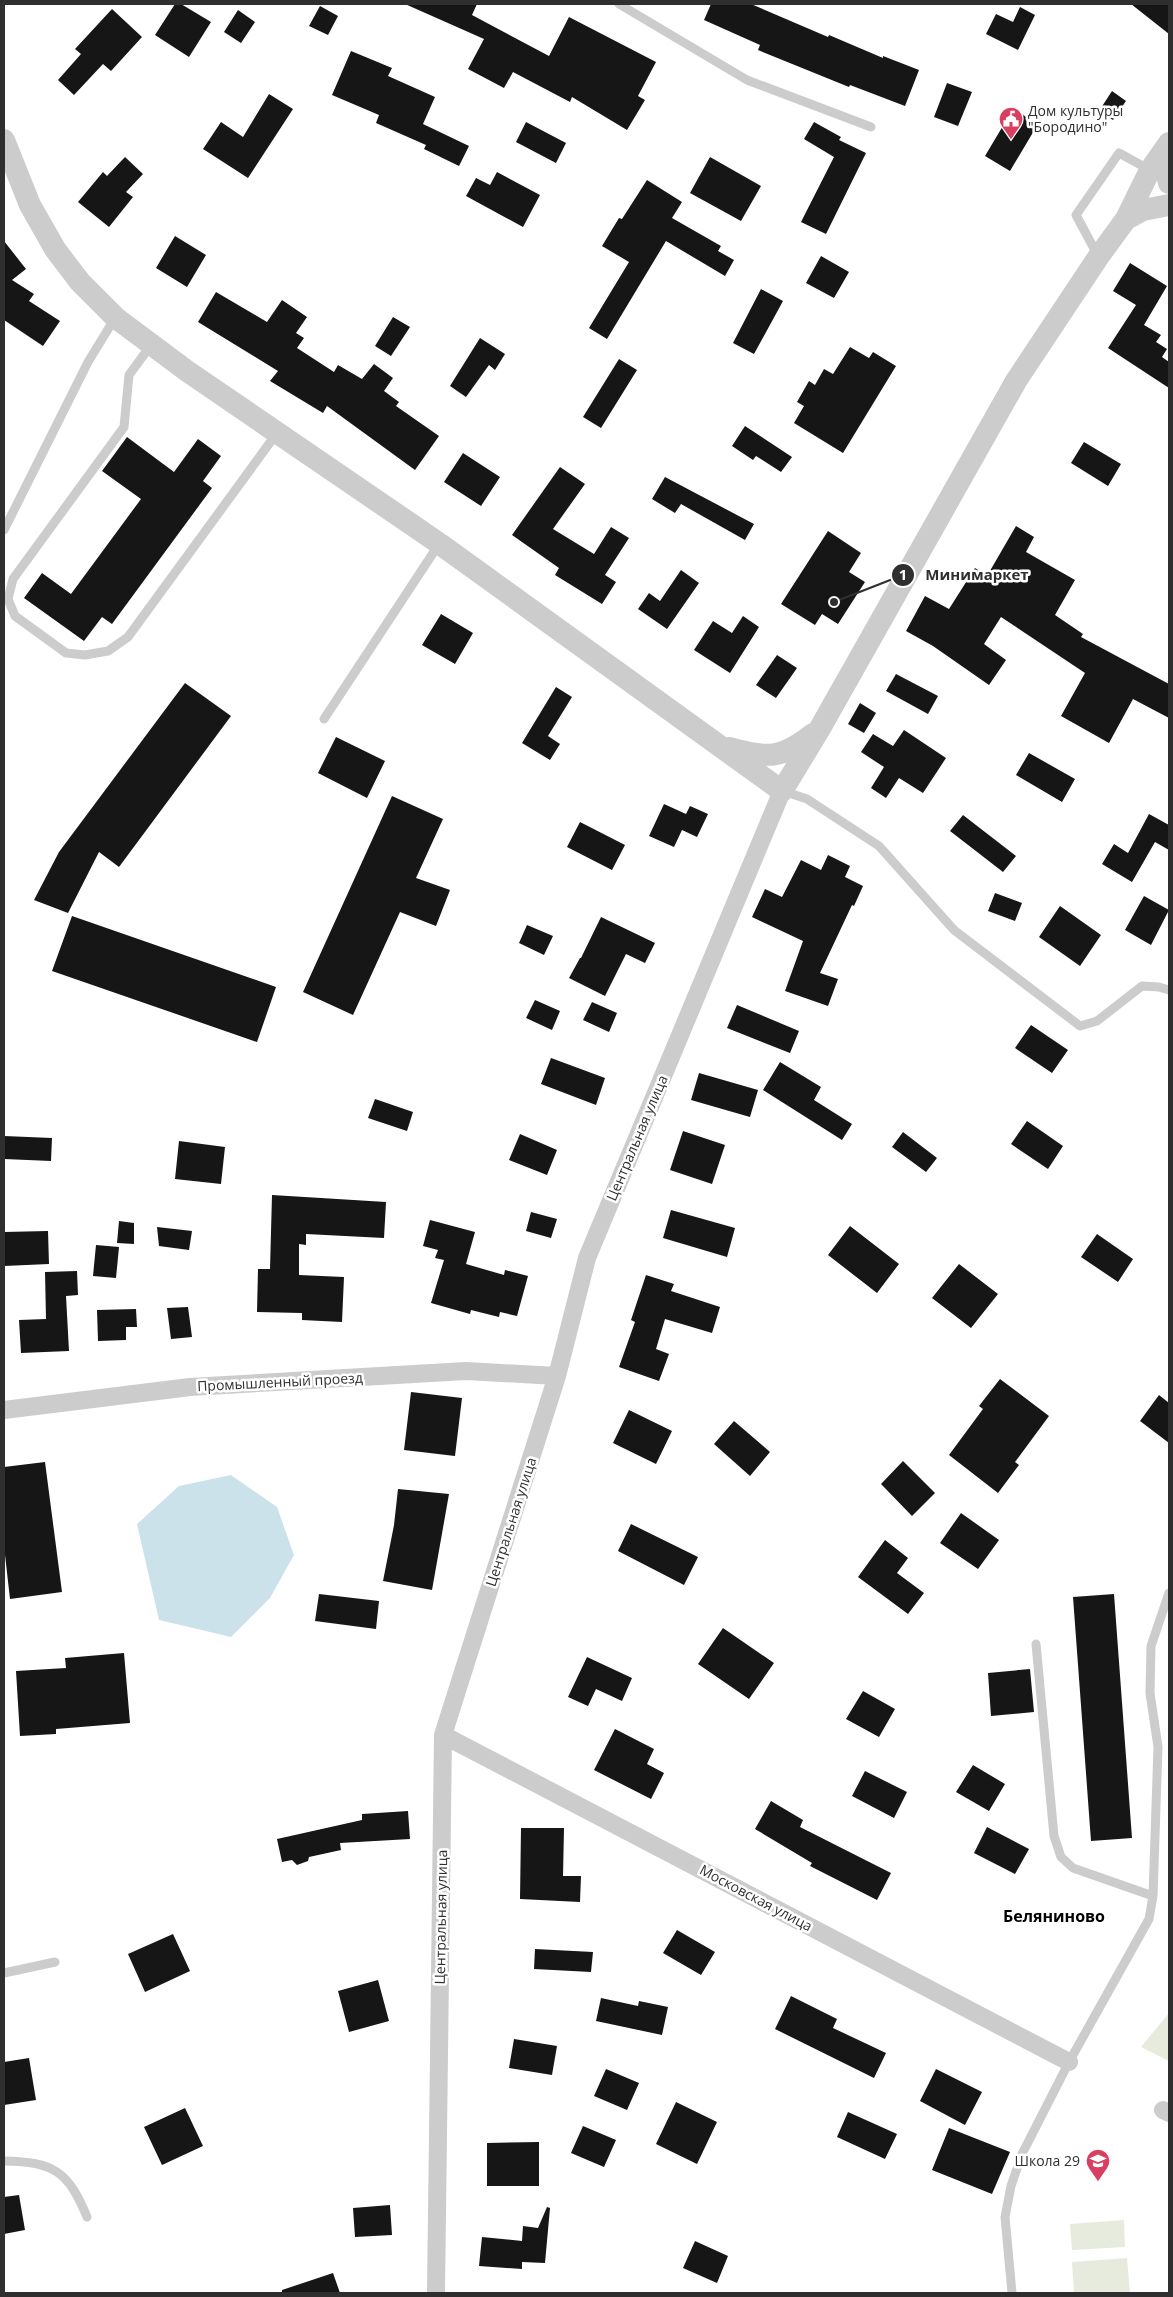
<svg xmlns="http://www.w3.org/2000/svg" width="1173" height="2297" viewBox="0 0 1173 2297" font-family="'Open Sans',sans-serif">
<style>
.green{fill:#e7ebde}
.water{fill:#cce2ea}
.building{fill:#161616}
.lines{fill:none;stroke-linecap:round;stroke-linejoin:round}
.service{stroke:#ccc;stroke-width:9}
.minor{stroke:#ccc;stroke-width:18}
.tertiary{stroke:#ccc;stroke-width:22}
.labels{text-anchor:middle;stroke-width:5;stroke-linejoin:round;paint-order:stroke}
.poi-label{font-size:14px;fill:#2f2f2f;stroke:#fff;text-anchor:start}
.street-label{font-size:14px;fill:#2f2f2f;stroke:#fff}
.quarter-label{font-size:16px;font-weight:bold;fill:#000;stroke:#fff}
.leader{fill:none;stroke:#2f2f2f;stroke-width:2}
.callout-dot{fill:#2f2f2f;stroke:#fff;stroke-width:2}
.mark-label{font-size:15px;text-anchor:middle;font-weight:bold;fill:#fff}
.callout-label{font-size:15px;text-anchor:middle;font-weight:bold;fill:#2f2f2f;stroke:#fff;stroke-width:5;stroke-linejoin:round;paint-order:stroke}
</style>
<rect width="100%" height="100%" fill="#fff"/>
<path class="green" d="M 1169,2013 L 1169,2061 L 1141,2047 Z
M 1124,2220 L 1125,2247 L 1072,2250 L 1070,2224 Z
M 1127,2258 L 1130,2293 L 1074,2293 L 1072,2262 Z"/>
<path class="water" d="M 231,1475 L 277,1507 L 294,1555 L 270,1598 L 231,1637 L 159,1620 L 137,1524 L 179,1486 Z"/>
<path class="building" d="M 175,4 L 181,4 L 211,22 L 189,57 L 155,35 Z
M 405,4 L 477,4 L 472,15 L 549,56 L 569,17 L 656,62 L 638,96 L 645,100 L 627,130 L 572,97 L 570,102 L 513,72 L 504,88 L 468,69 L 484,39 Z
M 711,4 L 751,4 L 828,37 L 829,35 L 883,58 L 883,56 L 919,70 L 905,106 L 850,85 L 849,87 L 758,50 L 760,45 L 704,20 Z
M 1131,4 L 1169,4 L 1169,34 Z
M 320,6 L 338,16 L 328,35 L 309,26 Z
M 1020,7 L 1035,15 L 1018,50 L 986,34 L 996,14 L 1013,22 Z
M 112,9 L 142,37 L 111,71 L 103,64 L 74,95 L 58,80 L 81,54 L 75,49 Z
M 238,10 L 255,22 L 241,43 L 224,32 Z
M 351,51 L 392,68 L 388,76 L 435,97 L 423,124 L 469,146 L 459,166 L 424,149 L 426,145 L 376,123 L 379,115 L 332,95 Z
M 947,83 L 972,92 L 958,126 L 934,117 Z
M 1112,91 L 1126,101 L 1113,120 L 1099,111 Z
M 269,94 L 293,109 L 248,178 L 203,149 L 221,122 L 243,137 Z
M 1013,109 L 1038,124 L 1010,171 L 985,156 Z
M 526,122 L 566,143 L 556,163 L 516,142 Z
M 814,122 L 841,137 L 839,140 L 866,153 L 826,234 L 801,222 L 834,157 L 804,139 Z
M 125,157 L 143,174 L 126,192 L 133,197 L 109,227 L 78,202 L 103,172 L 107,176 Z
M 710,157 L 761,186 L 741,221 L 690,193 Z
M 497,172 L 540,195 L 523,227 L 466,196 L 476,178 L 490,185 Z
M 647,180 L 682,202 L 672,218 L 721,246 L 718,251 L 734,260 L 725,276 L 666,241 L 607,339 L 589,328 L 629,262 L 602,246 L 619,218 L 622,219 Z
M 175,236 L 206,255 L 187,287 L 156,268 Z
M 4,241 L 26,269 L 12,280 L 34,294 L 29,301 L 60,321 L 43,346 L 4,320 Z
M 821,256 L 849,272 L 834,298 L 806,283 Z
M 1130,263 L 1167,286 L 1144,325 L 1161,335 L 1156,342 L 1167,349 L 1162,357 L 1169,362 L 1169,388 L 1108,348 L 1136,305 L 1113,291 Z
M 761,289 L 783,301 L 754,354 L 733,343 Z
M 216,292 L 267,322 L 282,300 L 307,317 L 296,333 L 304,338 L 297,348 L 334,372 L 338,365 L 362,379 L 374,364 L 393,378 L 384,391 L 399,402 L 396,406 L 439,436 L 415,470 L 327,406 L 323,413 L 270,381 L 278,371 L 198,322 Z
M 393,317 L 410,327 L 391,356 L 375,346 Z
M 480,338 L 505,354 L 495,370 L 489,365 L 466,397 L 450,386 Z
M 850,347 L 869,358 L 873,352 L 896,366 L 843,453 L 794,423 L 804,406 L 797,402 L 809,381 L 815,385 L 824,369 L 833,374 Z
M 619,359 L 637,370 L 601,428 L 583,417 Z
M 745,426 L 792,457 L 781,472 L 756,456 L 753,460 L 732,446 Z
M 127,437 L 174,472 L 198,439 L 221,456 L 203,481 L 212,488 L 112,624 L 102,617 L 84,641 L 24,598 L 42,573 L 71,594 L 141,499 L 102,471 Z
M 1084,442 L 1121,464 L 1108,486 L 1071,463 Z
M 463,453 L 500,477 L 481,506 L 444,482 Z
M 560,467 L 585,484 L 553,529 L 594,554 L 611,527 L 629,538 L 605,575 L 616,582 L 602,604 L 555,575 L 559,568 L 512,535 Z
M 665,477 L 754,524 L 745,540 L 681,504 L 675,513 L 652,499 Z
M 1016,526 L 1034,537 L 1026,552 L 1075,580 L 1055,615 L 1083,634 L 1081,637 L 1169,684 L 1169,718 L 1133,699 L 1109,743 L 1061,716 L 1085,673 L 1001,617 L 984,644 L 1006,660 L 989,685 L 933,646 L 906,631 L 925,596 L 949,609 L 975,568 L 987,576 Z
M 828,531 L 861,553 L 849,572 L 865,582 L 838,624 L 822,614 L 815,625 L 781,604 Z
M 681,570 L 699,583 L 667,629 L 638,609 L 649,593 L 660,601 Z
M 441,614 L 473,633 L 455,664 L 422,645 Z
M 743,616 L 759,627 L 730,673 L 694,650 L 713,621 L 732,633 Z
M 777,655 L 797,668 L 776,698 L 756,685 Z
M 896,674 L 938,696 L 928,714 L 886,691 Z
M 185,683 L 231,716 L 119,867 L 99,852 L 68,913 L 34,900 L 59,852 Z
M 556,687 L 572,697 L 548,736 L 560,744 L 550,760 L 522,743 Z
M 860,703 L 876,713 L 864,733 L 848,724 Z
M 904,730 L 946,758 L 923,793 L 899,778 L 886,798 L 871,788 L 884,767 L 861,752 L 873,734 L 893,746 Z
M 336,737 L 385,761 L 367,798 L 318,773 Z
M 1029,753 L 1075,779 L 1062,802 L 1016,775 Z
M 392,796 L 443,819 L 416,878 L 450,890 L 436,926 L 400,912 L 353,1015 L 303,992 Z
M 664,804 L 686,814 L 690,806 L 708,814 L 697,837 L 682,830 L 674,847 L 649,836 Z
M 1149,814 L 1169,825 L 1169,850 L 1155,842 L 1132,882 L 1102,864 L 1114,844 L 1128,853 Z
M 963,815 L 1016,856 L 1003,872 L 950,831 Z
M 580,822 L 625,845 L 612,870 L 567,847 Z
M 828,855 L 850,866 L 845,877 L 863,886 L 854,906 L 852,905 L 820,973 L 838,979 L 828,1006 L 785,991 L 803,941 L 752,917 L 765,889 L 782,897 L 801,860 L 821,870 Z
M 995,893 L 1022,903 L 1015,921 L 988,911 Z
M 1144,896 L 1169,910 L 1151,945 L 1125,930 Z
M 1060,906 L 1101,935 L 1080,966 L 1039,937 Z
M 72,916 L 276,987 L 257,1042 L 52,971 Z
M 601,917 L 655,943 L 645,963 L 626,954 L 605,996 L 569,978 L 580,958 L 581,958 Z
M 527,925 L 553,936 L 544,955 L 519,943 Z
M 535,1000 L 560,1011 L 552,1030 L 526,1018 Z
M 592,1002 L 617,1013 L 609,1032 L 583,1020 Z
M 737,1005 L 799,1031 L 790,1053 L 727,1028 Z
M 1031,1025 L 1068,1050 L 1052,1073 L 1015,1048 Z
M 551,1058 L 605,1078 L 596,1105 L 541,1084 Z
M 780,1062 L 821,1087 L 814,1100 L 852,1124 L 842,1140 L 763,1090 Z
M 699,1073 L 758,1090 L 750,1117 L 691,1100 Z
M 375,1099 L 413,1112 L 407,1131 L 368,1118 Z
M 1027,1121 L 1063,1146 L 1048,1169 L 1011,1144 Z
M 683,1131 L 725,1145 L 712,1184 L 670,1170 Z
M 903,1132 L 937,1158 L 926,1172 L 892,1147 Z
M 520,1134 L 557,1150 L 547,1175 L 509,1160 Z
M 4,1136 L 52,1138 L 51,1161 L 4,1159 Z
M 179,1141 L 225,1147 L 221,1184 L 175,1179 Z
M 272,1195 L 386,1202 L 384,1238 L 306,1234 L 306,1245 L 299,1244 L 299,1275 L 344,1277 L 342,1322 L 302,1320 L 302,1313 L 257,1312 L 258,1269 L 270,1269 Z
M 671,1210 L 735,1228 L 727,1257 L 663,1238 Z
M 531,1212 L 557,1219 L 551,1238 L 526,1231 Z
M 430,1220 L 475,1232 L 466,1264 L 504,1275 L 505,1270 L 528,1276 L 517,1316 L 500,1312 L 499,1317 L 471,1310 L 470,1314 L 431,1303 L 444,1260 L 435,1258 L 438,1250 L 423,1246 Z
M 119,1221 L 134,1223 L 134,1244 L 117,1243 Z
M 850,1226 L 899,1264 L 877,1293 L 828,1255 Z
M 157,1227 L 192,1231 L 189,1250 L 159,1246 Z
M 48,1231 L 49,1264 L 4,1266 L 4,1232 Z
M 1097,1234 L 1133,1259 L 1118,1282 L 1081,1257 Z
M 96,1245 L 119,1247 L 116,1278 L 93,1276 Z
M 959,1264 L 998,1294 L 971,1328 L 932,1298 Z
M 77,1271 L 78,1295 L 66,1296 L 69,1351 L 21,1353 L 19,1320 L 46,1319 L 45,1272 Z
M 646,1275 L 674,1284 L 671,1291 L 720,1307 L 712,1333 L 665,1319 L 656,1349 L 669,1354 L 659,1381 L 619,1367 L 635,1322 L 631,1320 Z
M 188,1307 L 192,1337 L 171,1339 L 167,1308 Z
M 136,1309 L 137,1327 L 126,1327 L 126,1340 L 98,1341 L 97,1310 Z
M 1000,1379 L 1049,1416 L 1015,1462 L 1019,1465 L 998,1493 L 949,1455 L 983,1409 L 979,1406 Z
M 411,1392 L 462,1398 L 455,1456 L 404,1450 Z
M 1159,1395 L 1169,1403 L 1169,1443 L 1140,1421 Z
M 629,1410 L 672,1431 L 656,1464 L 613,1443 Z
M 734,1421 L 770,1452 L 750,1476 L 714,1444 Z
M 903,1461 L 935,1493 L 912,1516 L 881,1484 Z
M 45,1462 L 62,1592 L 10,1599 L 4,1546 L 4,1467 Z
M 398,1489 L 449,1494 L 432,1590 L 383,1581 L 394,1525 Z
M 961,1513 L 999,1540 L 978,1569 L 940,1543 Z
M 631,1524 L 698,1557 L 684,1585 L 618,1551 Z
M 885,1540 L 908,1558 L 897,1573 L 924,1593 L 908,1614 L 858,1577 Z
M 319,1594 L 379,1601 L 376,1629 L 315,1621 Z
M 1114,1594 L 1132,1838 L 1091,1841 L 1073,1597 Z
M 723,1628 L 774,1663 L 749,1699 L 698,1664 Z
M 124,1653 L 130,1723 L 56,1729 L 56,1734 L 20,1736 L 16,1671 L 66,1668 L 65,1658 Z
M 587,1657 L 632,1678 L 622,1701 L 596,1689 L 588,1706 L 568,1697 Z
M 1030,1669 L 1034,1712 L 991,1716 L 988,1673 Z
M 863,1691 L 895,1709 L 879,1737 L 846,1719 Z
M 615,1729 L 654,1749 L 647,1764 L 664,1773 L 651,1799 L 594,1770 Z
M 973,1765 L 1005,1784 L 989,1811 L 956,1792 Z
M 865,1771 L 907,1792 L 894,1818 L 852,1796 Z
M 771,1801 L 803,1820 L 800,1827 L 891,1873 L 877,1900 L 810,1866 L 812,1863 L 755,1829 Z
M 408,1811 L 410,1839 L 340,1843 L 341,1850 L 309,1857 L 308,1861 L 297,1865 L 292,1860 L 282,1862 L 277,1839 L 362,1820 L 362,1814 Z
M 987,1827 L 1029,1849 L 1015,1874 L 974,1853 Z
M 521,1828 L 564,1828 L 563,1876 L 581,1876 L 580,1902 L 520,1899 Z
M 677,1930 L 715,1952 L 701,1975 L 663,1953 Z
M 173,1934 L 190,1971 L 145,1992 L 128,1954 Z
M 535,1949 L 593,1952 L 591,1972 L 534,1969 Z
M 378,1980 L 389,2021 L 349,2032 L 338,1991 Z
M 791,1996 L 837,2019 L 833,2028 L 886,2053 L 874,2078 L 775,2029 Z
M 601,1998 L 638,2006 L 639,2001 L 668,2007 L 662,2035 L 596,2021 Z
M 514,2039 L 557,2046 L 552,2075 L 509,2068 Z
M 29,2058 L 36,2100 L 4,2105 L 4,2062 Z
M 606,2069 L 639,2083 L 627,2110 L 594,2096 Z
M 936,2069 L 982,2092 L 965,2125 L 920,2101 Z
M 676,2102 L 717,2122 L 697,2164 L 656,2144 Z
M 185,2108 L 203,2146 L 162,2165 L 144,2127 Z
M 848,2112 L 897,2134 L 885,2159 L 837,2137 Z
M 583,2126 L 616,2140 L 604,2167 L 571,2153 Z
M 949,2128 L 1010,2152 L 992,2194 L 932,2170 Z
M 539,2142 L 539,2186 L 487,2186 L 487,2143 Z
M 19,2195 L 25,2230 L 4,2234 L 4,2197 Z
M 390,2205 L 392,2235 L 355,2237 L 353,2208 Z
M 547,2207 L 550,2208 L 545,2263 L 522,2262 L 522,2269 L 479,2266 L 482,2237 L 522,2241 L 523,2226 L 538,2228 Z
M 695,2241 L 728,2256 L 717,2283 L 683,2268 Z
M 333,2273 L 340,2293 L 282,2293 L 282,2290 Z"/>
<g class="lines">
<path class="service" d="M 619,4 L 747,80 L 871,127
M 1098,256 L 1076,215 L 1119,153 L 1150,170
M 151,345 L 129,375 L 124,427 L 13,579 L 8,599 L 15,616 L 66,653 L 85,655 L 108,651 L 128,637 L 277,433
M 4,530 L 88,362 L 115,318
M 324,719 L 439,544
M 783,791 L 807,799 L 879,846 L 954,930 L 1080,1026 L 1097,1021 L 1142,986 L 1159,987 L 1169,990
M 1036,1644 L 1054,1836 L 1061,1857 L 1073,1868 L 1153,1896
M 4,1973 L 55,1962
M 4,2161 C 54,2162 68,2171 87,2217
M 1012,2293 L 1005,2217 L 1011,2186 L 1022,2154 L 1069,2062 L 1149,1919 L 1153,1896 L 1158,1747 L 1150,1693 L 1151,1646 L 1169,1593"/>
<path class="minor" d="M 4,1410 L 190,1387 L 466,1371 L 557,1376
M 443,1735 L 1069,2062
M 1163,2110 L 1169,2113
M 436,2293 L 443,1735 L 557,1376 L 587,1258 L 782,791"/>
<path class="tertiary" d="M 4,140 L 30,205 L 55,249 L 80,282 L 116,318 L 187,371 L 440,544 L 782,791 L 819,730 L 1016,381 L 1099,256 L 1126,219 L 1150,170 L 1169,143
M 1169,146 L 1166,170 L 1169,183
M 1126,219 L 1143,210 L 1169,205
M 729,748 C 768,758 780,760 813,734"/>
</g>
<defs>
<symbol id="civic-pin" viewBox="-11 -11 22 30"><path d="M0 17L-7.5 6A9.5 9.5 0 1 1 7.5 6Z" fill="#d93f60" stroke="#fff"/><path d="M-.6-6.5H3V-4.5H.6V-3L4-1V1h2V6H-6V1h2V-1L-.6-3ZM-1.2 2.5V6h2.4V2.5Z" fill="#fff"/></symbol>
<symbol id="school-pin" viewBox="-11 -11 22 30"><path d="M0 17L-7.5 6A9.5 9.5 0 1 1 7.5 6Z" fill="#d93f60" stroke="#fff"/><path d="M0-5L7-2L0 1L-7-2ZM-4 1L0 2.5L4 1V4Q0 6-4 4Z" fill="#fff"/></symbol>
</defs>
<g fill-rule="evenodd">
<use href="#civic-pin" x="997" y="105" width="28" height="38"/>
<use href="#school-pin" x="1084" y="2147" width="28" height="38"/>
</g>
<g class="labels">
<g class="poi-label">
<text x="1028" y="116">Дом культуры<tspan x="1028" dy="16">"Бородино"</tspan></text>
<text x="1080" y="2166" text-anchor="end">Школа 29</text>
</g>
<g class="street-label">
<text transform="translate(637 1138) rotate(-67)" y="5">Центральная улица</text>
<text transform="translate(280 1382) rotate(-3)" y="5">Промышленный проезд</text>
<text transform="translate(511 1522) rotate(-72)" y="5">Центральная улица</text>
<text transform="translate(756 1898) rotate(28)" y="5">Московская улица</text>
<text transform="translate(441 1917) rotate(-89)" y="5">Центральная улица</text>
</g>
<g class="quarter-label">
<text x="1054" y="1922">Беляниново</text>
</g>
</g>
<path class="leader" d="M834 602L903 575"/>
<g class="callout-dot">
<circle cx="834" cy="602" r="5"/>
<circle cx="903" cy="575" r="12"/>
</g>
<g class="mark-label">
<text x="903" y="580">1</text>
</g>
<g class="callout-label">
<text x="977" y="580">Минимаркет</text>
</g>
<rect width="1173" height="2297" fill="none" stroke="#2f2f2f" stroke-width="10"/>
</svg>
